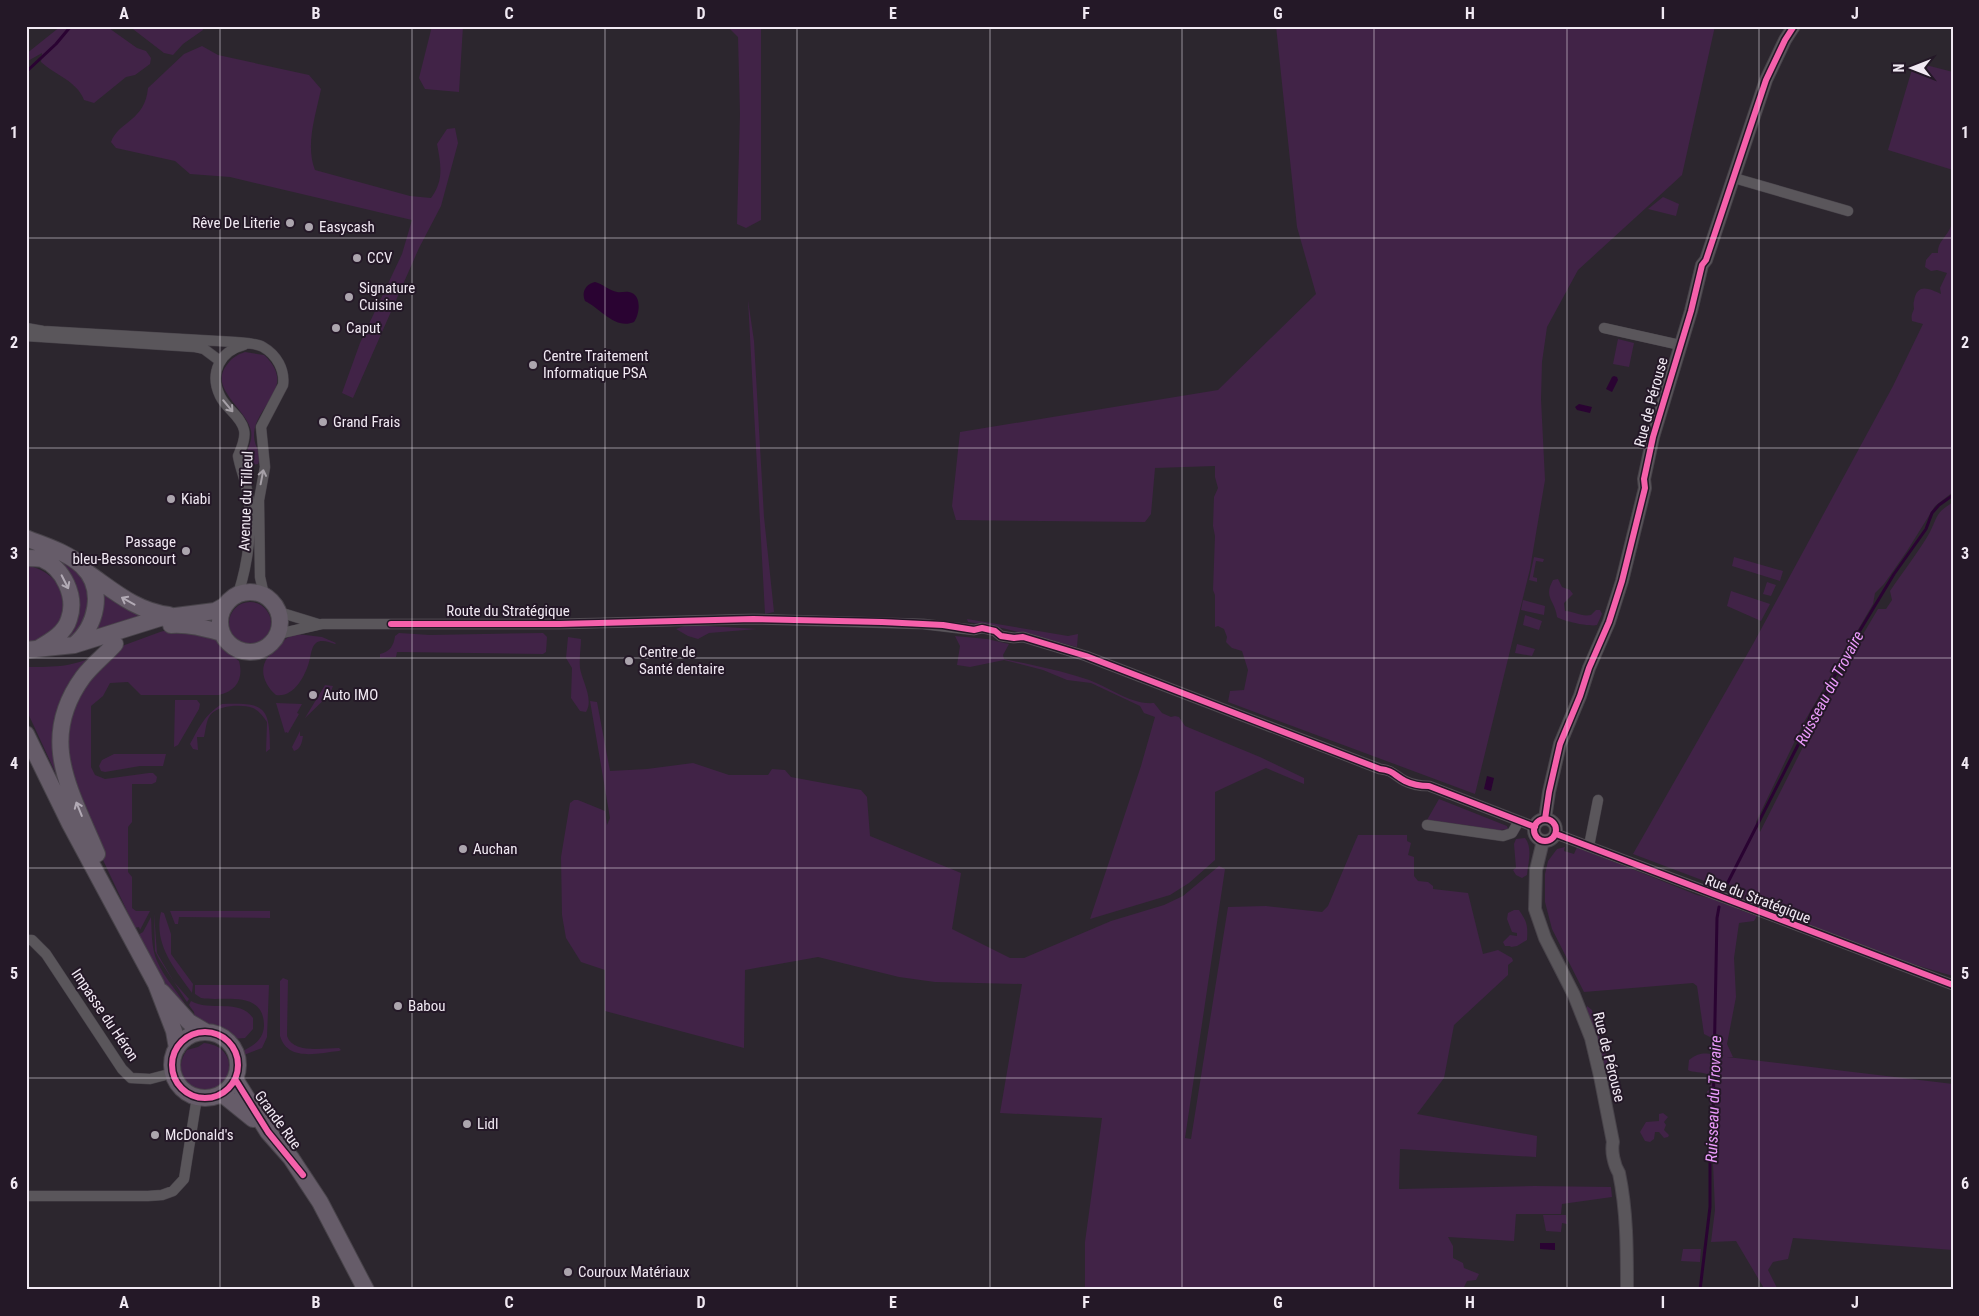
<svg xmlns="http://www.w3.org/2000/svg" width="1979" height="1316" viewBox="0 0 1979 1316" font-family="'Roboto Condensed',sans-serif">
<style>
.green{fill:#412347}
.water{fill:#2a0332}
.lines{fill:none;stroke-linecap:round;stroke-linejoin:round}
.stream{stroke:#2a0332;stroke-width:3}
.minor-casing{stroke:#48434a;stroke-width:11}
.tertiary-casing{stroke:#48434a;stroke-width:14}
.primary-casing{stroke:#48434a;stroke-width:18}
.minor{stroke:#5a565b;stroke-width:10}
.tertiary{stroke:#5a565b;stroke-width:12}
.primary{stroke:#665c69;stroke-width:16}
.cycleway-casing{stroke:#241827;stroke-width:9}
.cycleway{stroke:#f560ab;stroke-width:6}
.oneway{stroke:#a6a0a7}
.oneway2{stroke:#b2aab5}
.grid{fill:none;stroke:#f1e9f3;stroke-width:1;stroke-opacity:0.55}
.poi-dot{fill:#aca5ae;stroke:#241827;stroke-width:2}
.labels{text-anchor:middle;stroke-width:4;stroke-linejoin:round;paint-order:stroke}
.poi-label{font-size:15px;fill:#f1e9f3;stroke:#241827;text-anchor:start}
.street-label{font-size:15px;fill:#f1e9f3;stroke:#241827}
.water-label{font-size:16px;font-style:italic;fill:#ec9bfc;stroke:#241827}
.neatline{fill:none;stroke:#f1e9f3;stroke-width:2}
.grid-label{font-size:16px;text-anchor:middle;font-weight:bold;fill:#f1e9f3}
</style>
<rect width="100%" height="100%" fill="#2c262e"/>
<path class="green" d="M 61,26 L 106,26 L 137,48 L 146,51 L 151,58 L 150,64 L 135,75 L 126,77 L 94,103 L 84,100 C 77,81 55,75 41,62 L 42,53 L 26,62 L 26,54 Z
M 129,26 L 202,26 L 203,30 L 183,44 L 173,55 L 164,53 Z
M 432,26 L 463,26 L 459,92 L 425,89 L 419,78 Z
M 701,26 L 761,26 L 761,220 L 746,228 L 737,224 L 740,114 L 738,37 L 729,28 L 711,29 Z
M 1276,26 L 1715,26 L 1682,175 L 1578,270 L 1547,327 L 1542,362 L 1541,399 L 1545,480 L 1530,569 L 1475,794 L 1228,702 L 1230,691 L 1244,690 L 1248,670 L 1242,651 L 1232,648 L 1226,642 L 1227,637 L 1224,629 L 1218,626 L 1215,627 L 1215,595 L 1213,590 L 1215,536 L 1213,526 L 1214,497 L 1218,488 L 1215,477 L 1215,466 L 1155,468 L 1151,514 L 1145,522 L 956,520 L 952,506 L 960,432 L 1218,390 L 1316,294 L 1297,227 Z
M 202,46 L 218,55 L 309,75 L 321,89 C 316,114 305,145 315,170 L 410,196 L 431,198 C 444,181 441,165 437,144 L 447,129 L 455,128 L 458,143 L 441,206 L 419,248 L 353,398 L 342,393 L 360,343 L 402,254 L 412,220 L 230,177 L 190,174 L 175,161 L 116,148 L 111,142 C 119,121 145,121 148,88 L 184,54 Z
M 1922,64 L 1953,72 L 1953,170 L 1888,150 L 1913,66 Z
M 1663,197 L 1679,204 L 1676,216 L 1648,209 Z
M 1951,226 L 1953,226 L 1953,492 L 1935,506 L 1907,551 L 1884,584 L 1875,593 L 1873,604 L 1804,722 L 1756,822 L 1760,832 L 1843,668 L 1878,609 L 1886,609 L 1892,600 L 1890,591 C 1902,573 1920,550 1930,532 C 1939,514 1935,514 1953,502 L 1953,976 C 1876,955 1801,924 1728,892 L 1730,885 L 1725,884 L 1723,888 L 1633,854 L 1753,644 L 1893,386 L 1923,324 L 1912,321 C 1911,315 1912,314 1914,309 C 1914,307 1913,304 1914,301 C 1917,282 1930,289 1941,294 L 1940,288 L 1947,273 L 1937,270 L 1931,271 L 1925,267 L 1926,260 L 1932,253 L 1938,253 C 1937,242 1947,237 1951,226 Z
M 748,300 L 754,341 L 764,517 L 774,612 L 765,614 Z
M 1618,339 L 1634,343 L 1629,367 L 1613,364 Z
M 245,352 L 264,355 C 306,394 232,413 261,455 L 258,464 L 246,466 L 243,461 C 246,451 253,442 251,431 C 247,409 209,389 226,366 C 232,358 236,355 245,352 Z
M 26,543 L 48,552 L 86,579 L 91,601 L 83,632 L 58,643 L 73,594 L 26,554 Z
M 1534,557 L 1544,559 L 1543,562 L 1536,561 L 1533,577 L 1537,578 L 1537,582 L 1529,580 Z
M 1734,557 L 1783,571 L 1780,581 L 1732,566 Z
M 26,566 C 50,567 74,595 61,619 C 55,632 39,640 26,644 Z
M 1558,579 L 1562,587 L 1570,590 L 1573,594 L 1564,603 L 1565,611 C 1574,611 1581,617 1591,615 L 1596,610 L 1600,610 L 1602,614 L 1597,625 C 1590,627 1562,621 1557,617 C 1555,600 1543,598 1553,580 Z
M 1767,582 L 1776,585 L 1771,596 L 1763,594 Z
M 103,591 L 148,617 L 94,636 L 102,611 Z
M 1731,591 L 1770,604 L 1761,621 L 1727,606 Z
M 1523,600 L 1545,606 L 1544,615 L 1521,610 Z
M229 623a21 21 0 1 1 42 0a21 21 0 1 1-42 0Z
M 1525,615 L 1542,621 L 1539,630 L 1523,625 Z
M 967,619 L 1068,636 L 1078,634 L 1077,647 L 1002,628 L 968,622 Z
M 684,626 L 709,626 L 757,629 L 709,633 L 698,639 L 688,636 L 676,629 Z
M 174,628 L 217,639 L 223,649 L 239,661 C 244,679 236,691 219,695 L 141,695 L 128,682 L 110,683 L 103,696 L 91,706 L 91,767 L 95,775 L 105,779 L 149,773 L 153,773 L 157,777 L 156,782 L 152,784 L 132,784 L 132,822 L 128,827 L 128,872 L 132,877 L 132,908 L 136,911 L 150,911 L 140,930 L 139,927 L 135,928 L 103,860 L 69,777 L 64,756 L 74,697 L 122,646 L 160,632 Z
M 399,633 L 430,635 L 543,633 L 547,637 L 546,652 L 543,654 L 400,652 L 397,652 L 396,657 L 380,658 L 380,654 C 390,652 394,645 395,636 Z
M 297,634 L 322,637 L 336,643 L 335,644 C 329,642 321,639 316,643 C 311,647 311,656 309,662 C 305,677 293,698 276,695 C 265,686 258,670 268,657 C 270,654 273,652 276,649 C 283,641 287,636 297,634 Z
M 955,636 L 987,639 L 1009,644 L 1003,655 L 1004,659 C 1031,665 1059,670 1086,679 C 1108,686 1130,705 1154,703 L 1162,713 L 1171,717 L 1175,716 L 1179,717 L 1185,726 L 1260,757 L 1304,778 L 1304,784 L 1266,768 L 1215,792 L 1215,860 L 1189,883 L 1170,895 L 1090,919 L 1141,766 L 1155,717 L 1144,713 L 1140,706 L 1091,683 L 1067,680 L 1043,670 L 1004,660 L 970,667 L 957,665 L 960,646 Z
M 568,637 L 581,639 C 581,648 579,658 580,668 C 582,681 594,699 586,712 L 580,711 L 571,698 L 572,668 L 566,658 Z
M 1517,644 L 1535,649 L 1532,656 L 1515,653 Z
M 101,654 L 61,707 L 70,804 L 26,709 L 26,667 C 58,667 71,667 101,654 Z
M 325,685 L 333,686 L 330,694 L 305,718 Z
M 175,700 L 197,700 L 200,704 L 199,709 L 178,745 L 174,747 Z
M 590,701 L 597,702 L 610,771 L 647,769 L 693,763 L 729,775 L 768,775 L 772,769 L 785,770 L 791,777 L 861,790 L 867,797 L 870,836 L 961,873 L 952,929 L 1010,958 L 1024,958 L 1111,921 L 1164,905 L 1183,896 L 1219,866 L 1225,869 L 1185,1138 L 1191,1139 L 1228,907 L 1266,906 L 1322,912 L 1328,906 L 1358,835 L 1407,835 L 1407,841 L 1411,843 L 1408,855 L 1414,857 L 1414,876 L 1418,881 L 1428,882 L 1433,886 L 1433,889 L 1468,893 L 1483,954 L 1498,950 L 1512,958 L 1513,961 L 1508,965 L 1508,975 L 1454,1025 L 1444,1078 L 1417,1114 L 1537,1136 L 1536,1157 L 1400,1149 L 1399,1189 L 1534,1186 L 1611,1187 L 1612,1197 L 1562,1204 L 1561,1214 L 1516,1214 L 1514,1241 L 1448,1237 L 1453,1246 L 1453,1258 L 1463,1263 L 1464,1268 L 1479,1274 L 1476,1280 L 1467,1281 L 1463,1289 L 1459,1290 L 1085,1290 L 1085,1242 L 1102,1118 L 1000,1113 L 1022,984 L 935,982 L 899,977 L 818,957 L 745,970 L 744,1048 L 605,1011 L 605,970 L 581,962 L 566,938 L 562,915 L 561,857 L 570,803 L 574,800 L 578,800 L 605,811 L 607,825 L 610,818 Z
M 276,703 L 302,704 L 297,713 L 299,714 L 288,733 L 286,732 L 285,733 Z
M 222,704 C 264,703 270,705 270,749 L 266,752 L 267,722 C 263,716 259,711 253,708 C 242,704 220,705 211,714 C 206,720 206,729 204,737 L 197,737 L 198,750 L 193,749 L 190,744 C 199,728 204,715 222,704 Z
M 300,731 L 300,736 L 303,736 C 302,742 301,749 294,751 L 292,747 Z
M 114,754 L 166,754 L 163,766 L 140,766 L 105,772 L 101,771 L 99,766 L 102,760 Z
M 1439,799 L 1507,826 L 1508,829 L 1492,831 L 1472,826 L 1427,820 Z
M 1525,838 C 1533,848 1528,863 1527,875 L 1522,878 L 1516,875 L 1513,870 L 1516,868 L 1514,844 L 1516,839 Z
M 1565,847 L 1564,851 L 1574,854 L 1577,847 L 1697,895 L 1725,902 L 1740,910 L 1757,916 L 1754,921 L 1739,923 L 1734,958 L 1736,997 L 1727,1044 L 1733,1057 L 1727,1057 L 1953,1084 L 1953,1250 L 1793,1238 L 1788,1259 L 1773,1262 L 1768,1270 L 1778,1290 L 1765,1290 L 1736,1241 L 1711,1242 L 1715,1210 L 1713,1163 L 1708,1160 L 1710,1105 L 1707,1091 L 1710,1090 L 1709,1075 C 1701,1071 1693,1073 1688,1070 L 1689,1060 C 1703,1049 1709,1055 1724,1056 L 1719,1053 L 1718,1036 L 1712,1038 L 1704,1034 L 1697,986 L 1693,983 L 1584,992 L 1552,929 L 1545,902 L 1545,874 L 1548,861 L 1557,849 Z
M 1514,910 L 1519,910 C 1527,922 1528,925 1527,940 L 1517,946 L 1511,947 L 1510,946 L 1505,946 L 1503,942 L 1510,935 L 1517,936 L 1517,933 L 1512,932 L 1507,919 L 1508,913 Z
M 170,911 L 270,911 L 270,918 L 179,917 L 178,924 L 175,924 Z
M 161,912 L 164,913 L 171,934 L 171,954 L 193,984 L 192,993 C 175,969 153,944 161,912 Z
M 154,913 L 157,953 L 174,982 L 189,999 L 187,1002 L 159,959 L 155,951 Z
M 151,917 C 152,932 151,947 157,961 C 165,980 182,995 191,1015 C 168,995 153,961 138,935 L 143,932 Z
M 283,978 L 288,980 L 287,1036 C 293,1054 323,1048 339,1048 L 341,1050 L 339,1051 C 318,1053 288,1062 280,1036 L 280,981 Z
M 195,985 L 269,985 L 267,1037 L 262,1048 L 244,1055 L 243,1051 C 254,1045 263,1040 264,1026 C 264,989 223,1002 201,998 L 195,994 Z
M 191,1001 C 209,1012 240,998 253,1018 L 253,1029 L 245,1038 L 232,1039 L 195,1020 L 194,1012 L 189,1005 Z
M 1587,1006 L 1592,1010 L 1597,1031 L 1608,1060 L 1607,1067 L 1604,1068 L 1586,1009 Z
M 204,1043 C 214,1044 224,1048 228,1059 C 230,1066 229,1073 226,1079 C 211,1109 164,1081 187,1050 L 198,1047 Z
M 1663,1113 L 1668,1117 L 1664,1122 L 1666,1125 L 1664,1130 L 1669,1135 L 1668,1137 L 1664,1138 L 1659,1132 L 1655,1132 L 1654,1139 L 1650,1142 L 1645,1141 L 1640,1132 L 1646,1122 L 1659,1121 L 1659,1114 Z
M 1543,1215 L 1566,1215 L 1567,1224 L 1562,1223 L 1561,1232 L 1546,1231 Z
M 1683,1249 L 1701,1249 L 1700,1262 L 1681,1261 Z"/>
<path class="water" d="M 595,282 C 603,284 610,291 617,292 C 621,293 625,291 629,292 C 642,294 640,314 634,322 C 615,330 600,308 585,301 C 581,292 586,284 595,282 Z
M 1614,376 L 1617,377 L 1618,380 L 1612,392 L 1606,389 L 1612,377 Z
M 1579,404 L 1592,407 L 1590,413 L 1577,410 L 1575,407 Z
M 1487,776 L 1494,778 L 1491,791 L 1484,789 Z
M 1540,1243 L 1555,1243 L 1555,1250 L 1540,1249 Z"/>
<g class="lines">
<path class="stream" d="M 26,72 L 56,44 L 71,26
M 1723,892 L 1798,745 L 1812,712 L 1827,692 L 1842,660 L 1894,574 L 1926,529 L 1932,513 L 1939,505 L 1953,495
M 1700,1290 L 1710,1207 L 1710,1151 L 1713,1117 L 1717,918 L 1719,907"/>
<defs>
<path id="minor" d="M 1734,178 L 1848,211
M 26,328 L 43,331 L 235,342 C 244,343 256,343 263,347 C 277,355 285,370 283,385 L 261,427 L 265,467 L 259,500 L 260,577 L 264,595
M 1604,328 L 1680,345
M 26,336 L 195,347 L 204,349 L 220,361
M 238,594 C 248,564 254,521 247,490 C 245,479 240,468 238,456 C 241,449 246,439 244,430 C 241,416 226,409 220,396 C 209,373 220,351 244,345
M 279,612 L 318,624
M 278,634 L 322,624 L 560,624 L 753,619 L 923,624 L 974,630 L 982,628 L 995,631 L 1001,636 L 1014,638 L 1023,637 L 1086,656 L 1380,769 C 1393,770 1395,776 1405,781 C 1413,785 1420,786 1429,786 L 1535,827
M 1427,825 L 1503,836 L 1512,833 L 1519,821
M 1556,834 L 1953,985
M 1589,846 L 1598,800
M 26,940 L 32,940 L 46,954 L 122,1069 L 131,1078 L 150,1079 L 173,1073
M 26,1196 L 148,1196 L 162,1195 L 173,1191 L 184,1179 L 197,1097"/>
<path id="tertiary" d="M1534 830a11 11 0 1 1 22 0a11 11 0 1 1-22 0Z
M 1545,819 L 1549,792 L 1560,744 L 1580,696 L 1589,668 L 1609,622 L 1622,581 L 1645,488 L 1644,479 L 1653,437 L 1691,311 L 1702,265 L 1706,260 L 1766,80 L 1785,40 L 1794,26
M 1543,841 L 1536,870 L 1535,909 L 1545,938 L 1574,995 L 1591,1038 L 1600,1076 L 1613,1142 C 1611,1151 1614,1165 1619,1173 C 1627,1211 1627,1250 1627,1290"/>
<path id="primary" d="M 26,538 C 45,546 67,552 82,566 C 106,589 96,627 74,645
M 26,558 C 31,558 37,558 42,559 C 63,568 77,596 69,619 C 65,633 51,641 39,648
M 88,573 C 114,591 136,611 169,615
M220 622a30 30 0 1 1 60 0a30 30 0 1 1-60 0Z
M 171,625 C 190,624 204,628 222,633
M 26,650 L 74,645 L 160,618 L 215,611 L 224,606
M 26,734 L 70,824 L 156,984 L 174,1031 L 177,1048
M 97,854 C 71,791 37,740 83,677 C 92,665 105,655 115,644
M 162,992 L 189,1022 L 206,1032
M172 1065a33 33 0 1 1 66 0a33 33 0 1 1-66 0Z
M 235,1079 L 268,1132 L 291,1158 L 320,1202 L 366,1290
M 222,1094 L 253,1119"/>
</defs>
<use href="#minor" class="minor-casing"/>
<use href="#tertiary" class="tertiary-casing"/>
<use href="#primary" class="primary-casing"/>
<use href="#minor" class="minor"/>
<use href="#tertiary" class="tertiary"/>
<use href="#primary" class="primary"/>
<defs>
<path id="cycleway" d="M 391,624 L 560,624 L 753,619 L 882,622 L 943,625 L 974,630 L 982,628 L 995,631 L 1001,636 L 1014,638 L 1023,637 L 1086,656 L 1380,769 C 1393,770 1395,776 1405,781 C 1413,785 1420,786 1429,786 L 1535,827
M1534 830a11 11 0 1 1 22 0a11 11 0 1 1-22 0Z
M 1545,819 L 1549,792 L 1560,744 L 1580,696 L 1589,668 L 1609,622 L 1622,581 L 1645,488 L 1644,479 L 1653,437 L 1691,311 L 1702,265 L 1706,260 L 1766,80 L 1785,40 L 1794,26
M 1556,834 L 1953,985
M172 1065a33 33 0 1 1 66 0a33 33 0 1 1-66 0Z
M 235,1079 L 268,1132 L 303,1175"/>
</defs>
<use href="#cycleway" class="cycleway-casing"/>
<use href="#cycleway" class="cycleway"/>
</g>
<defs><path id="oneway-shaft" d="M-6 0H5M1.5-3L5.5 0L1.5 3" fill="none" stroke-width="1.6" stroke-linecap="round" stroke-linejoin="round" transform="scale(1.25)"/></defs>
<g class="oneway">
<use href="#oneway-shaft" transform="translate(228 406) rotate(50)"/>
<use href="#oneway-shaft" transform="translate(262 477) rotate(-79)"/>
</g>
<g class="oneway2">
<use href="#oneway-shaft" transform="translate(65 582) rotate(63)"/>
<use href="#oneway-shaft" transform="translate(128 601) rotate(-151)"/>
<use href="#oneway-shaft" transform="translate(79 809) rotate(-112)"/>
</g>
<path class="grid" d="M 220,26 L 220,1290M 412,26 L 412,1290M 605,26 L 605,1290M 797,26 L 797,1290M 990,26 L 990,1290M 1182,26 L 1182,1290M 1374,26 L 1374,1290M 1567,26 L 1567,1290M 1759,26 L 1759,1290M 26,238 L 1953,238M 26,448 L 1953,448M 26,658 L 1953,658M 26,868 L 1953,868M 26,1078 L 1953,1078"/>
<g class="poi-dot">
<circle cx="290" cy="223" r="5"/>
<circle cx="309" cy="227" r="5"/>
<circle cx="357" cy="258" r="5"/>
<circle cx="349" cy="297" r="5"/>
<circle cx="336" cy="328" r="5"/>
<circle cx="533" cy="365" r="5"/>
<circle cx="323" cy="422" r="5"/>
<circle cx="171" cy="499" r="5"/>
<circle cx="186" cy="551" r="5"/>
<circle cx="629" cy="661" r="5"/>
<circle cx="313" cy="695" r="5"/>
<circle cx="463" cy="849" r="5"/>
<circle cx="398" cy="1006" r="5"/>
<circle cx="467" cy="1124" r="5"/>
<circle cx="155" cy="1135" r="5"/>
<circle cx="568" cy="1272" r="5"/>
</g>
<g class="labels">
<g class="poi-label">
<text x="280" y="228" text-anchor="end">Rêve De Literie</text>
<text x="319" y="232">Easycash</text>
<text x="367" y="263">CCV</text>
<text x="359" y="293">Signature<tspan x="359" dy="17">Cuisine</tspan></text>
<text x="346" y="333">Caput</text>
<text x="543" y="361">Centre Traitement<tspan x="543" dy="17">Informatique PSA</tspan></text>
<text x="333" y="427">Grand Frais</text>
<text x="181" y="504">Kiabi</text>
<text x="176" y="547" text-anchor="end">Passage<tspan x="176" dy="17">bleu-Bessoncourt</tspan></text>
<text x="639" y="657">Centre de<tspan x="639" dy="17">Santé dentaire</tspan></text>
<text x="323" y="700">Auto IMO</text>
<text x="473" y="854">Auchan</text>
<text x="408" y="1011">Babou</text>
<text x="477" y="1129">Lidl</text>
<text x="165" y="1140">McDonald's</text>
<text x="578" y="1277">Couroux Matériaux</text>
</g>
<g class="street-label">
<text transform="translate(1651 402) rotate(-75)" y="5">Rue de Pérouse</text>
<text transform="translate(246 501) rotate(-88)" y="5">Avenue du Tilleul</text>
<text x="508" y="616">Route du Stratégique</text>
<text transform="translate(1758 899) rotate(21)" y="5">Rue du Stratégique</text>
<text transform="translate(105 1015) rotate(56)" y="5">Impasse du Héron</text>
<text transform="translate(1609 1057) rotate(76)" y="5">Rue de Pérouse</text>
<text transform="translate(278 1120) rotate(54)" y="5">Grande Rue</text>
</g>
<g class="water-label">
<text transform="translate(1829 688) rotate(-62)" y="6">Ruisseau du Trovaire</text>
<text transform="translate(1713 1099) rotate(-88)" y="6">Ruisseau du Trovaire</text>
</g>
</g>
<rect width="1979" height="1316" fill="none" stroke="#241827" stroke-width="55"/>
<g transform="translate(1912 68) rotate(270)" stroke="#241827" stroke-width="4" paint-order="stroke">
<path d="M0-4L9 19L0 12L-9 19Z" fill="#f1e9f3"/>
<text y="-8" font-size="14" font-weight="bold" text-anchor="middle" fill="#f1e9f3">N</text>
</g>
<rect x="28" y="28" width="1924" height="1260" class="neatline"/>
<g class="grid-label">
<text x="124" y="19">A</text>
<text x="316" y="19">B</text>
<text x="509" y="19">C</text>
<text x="701" y="19">D</text>
<text x="893" y="19">E</text>
<text x="1086" y="19">F</text>
<text x="1278" y="19">G</text>
<text x="1470" y="19">H</text>
<text x="1663" y="19">I</text>
<text x="1855" y="19">J</text>
<text x="14" y="138">1</text>
<text x="1965" y="138">1</text>
<text x="14" y="348">2</text>
<text x="1965" y="348">2</text>
<text x="14" y="559">3</text>
<text x="1965" y="559">3</text>
<text x="14" y="769">4</text>
<text x="1965" y="769">4</text>
<text x="14" y="979">5</text>
<text x="1965" y="979">5</text>
<text x="14" y="1189">6</text>
<text x="1965" y="1189">6</text>
<text x="124" y="1308">A</text>
<text x="316" y="1308">B</text>
<text x="509" y="1308">C</text>
<text x="701" y="1308">D</text>
<text x="893" y="1308">E</text>
<text x="1086" y="1308">F</text>
<text x="1278" y="1308">G</text>
<text x="1470" y="1308">H</text>
<text x="1663" y="1308">I</text>
<text x="1855" y="1308">J</text>
</g>
</svg>
